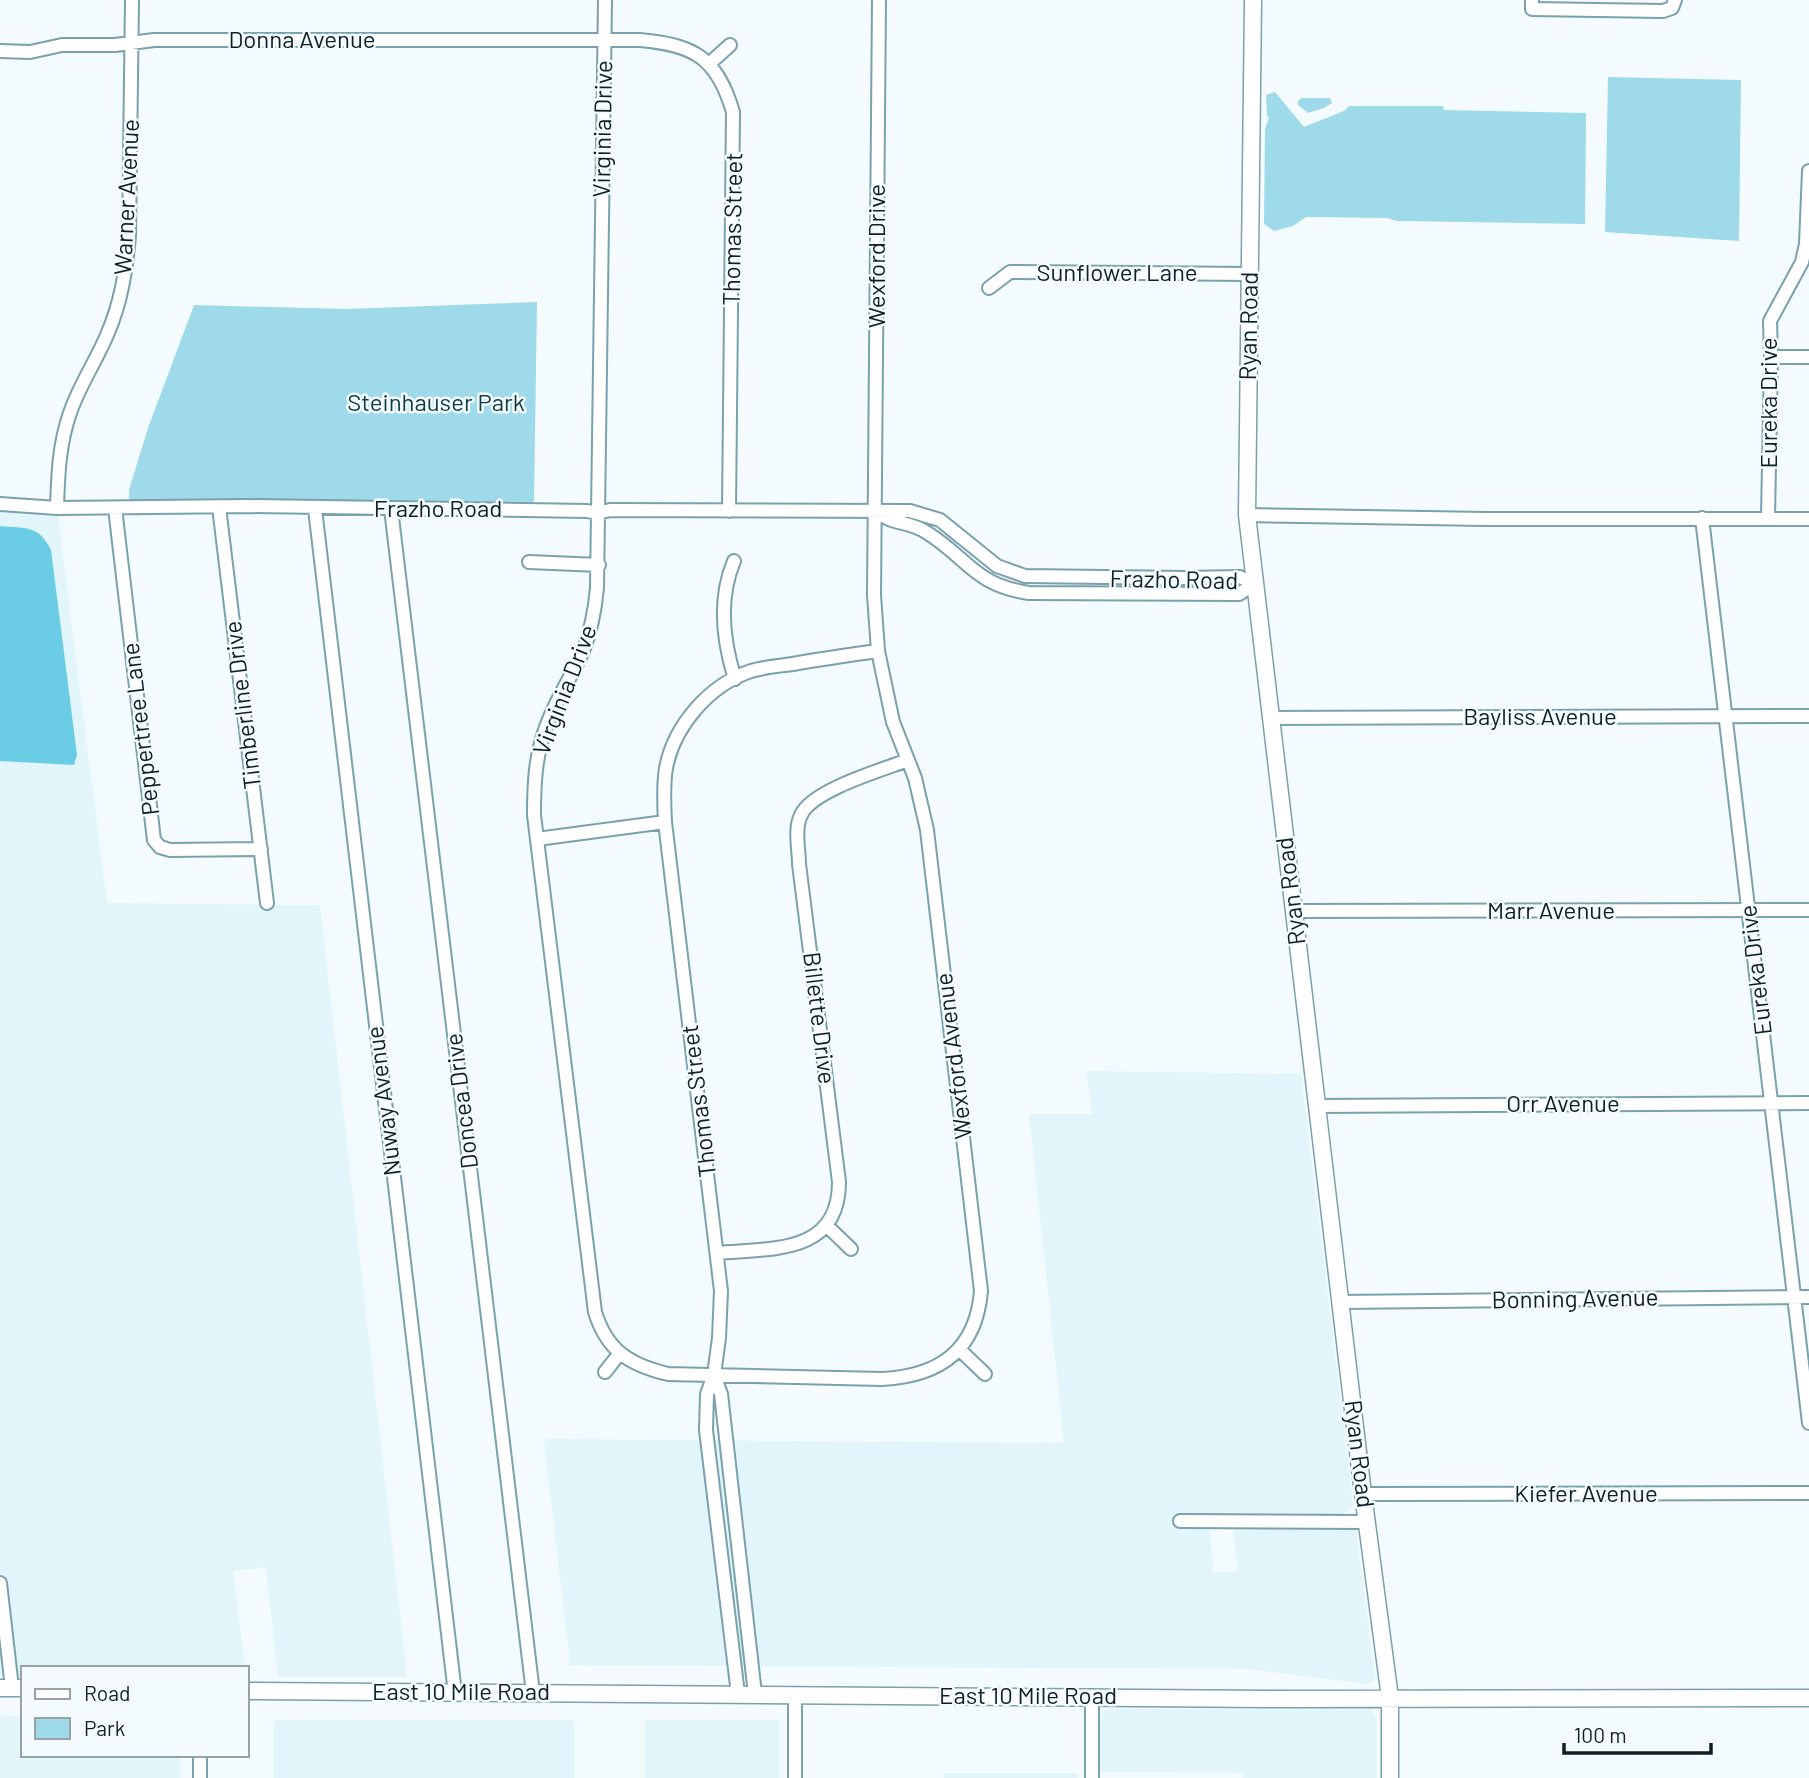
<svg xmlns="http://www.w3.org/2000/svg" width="1809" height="1778" viewBox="0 0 1809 1778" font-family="Barlow,sans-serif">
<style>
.built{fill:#e1f5fb}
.green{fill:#9fdaea}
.forest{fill:#6acce5}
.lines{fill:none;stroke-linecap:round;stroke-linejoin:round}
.minor-casing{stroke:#7aa1ac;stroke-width:16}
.major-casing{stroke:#7aa1ac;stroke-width:19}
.minor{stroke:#fff;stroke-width:12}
.major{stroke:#fff;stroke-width:16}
.labels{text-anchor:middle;stroke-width:5;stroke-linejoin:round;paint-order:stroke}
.street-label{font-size:24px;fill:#101f23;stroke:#f3fbfe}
.park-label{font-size:24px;fill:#0d3b46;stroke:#f3fbfe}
</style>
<rect width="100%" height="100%" fill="#f3fbfe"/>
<path class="built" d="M 0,511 L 58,515 L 107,903 L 320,905 L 407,1677 L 278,1677 L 266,1567 L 233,1571 L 245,1668 L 23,1668 L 23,1675 L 0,1675 Z
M 1086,1071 L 1301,1074 L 1352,1495 L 1352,1506 L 1345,1513 L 1338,1514 L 1209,1514 L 1213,1573 L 1238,1571 L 1233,1526 L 1352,1528 L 1356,1530 L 1375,1678 L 1373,1681 L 1367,1684 L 1248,1669 L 570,1665 L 544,1439 L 1064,1443 L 1029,1114 L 1092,1114 Z
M 1109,1709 L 1371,1710 L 1377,1720 L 1377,1778 L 1243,1778 L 1243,1773 L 1099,1772 L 1100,1718 L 1104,1711 Z
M 0,1715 L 23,1716 L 23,1755 L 179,1755 L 180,1778 L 0,1778 Z
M 274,1720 L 574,1720 L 574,1778 L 274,1778 Z
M 645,1720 L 779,1720 L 779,1778 L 645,1778 Z
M 944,1773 L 1078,1773 L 1078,1778 L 944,1778 Z"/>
<path class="green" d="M 1608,77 L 1741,80 L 1739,241 L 1605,232 Z
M 1275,92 L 1304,127 L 1344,111 L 1349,106 L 1443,106 L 1444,110 L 1586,113 L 1585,224 L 1397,221 L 1387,218 L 1306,217 L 1293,226 L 1274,231 L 1264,224 L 1265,129 L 1269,118 L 1267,115 L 1266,95 Z
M 1302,98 L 1330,98 L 1332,103 L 1324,108 L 1308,113 L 1298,105 L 1298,101 Z
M 537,302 L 534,502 L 129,500 L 129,490 L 148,428 L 194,305 L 346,309 Z"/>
<path class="forest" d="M 0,526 C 26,529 38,524 51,550 L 77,755 L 74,765 L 0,761 Z"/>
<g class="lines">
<defs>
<path id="minor" d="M 605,0 L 597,588 C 595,610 591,631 583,651 C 571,678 554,702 545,730 C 535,758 534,786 534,815 L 595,1312 C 607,1351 630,1365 668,1374 L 882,1379 C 939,1376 976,1351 981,1291 L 927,830 L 915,778 L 893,722 L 878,651 L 874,595 L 879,0
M 1532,0 L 1532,9 L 1663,11 L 1672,8 L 1675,0
M 0,51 L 30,52 L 62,45 L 115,45 L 154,40 L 640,40 C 695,45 717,58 733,112 L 729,511
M 709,64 L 730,45
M 989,288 L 1010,272 L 1249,274
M 1771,357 L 1809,357
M 0,504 L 57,508 L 247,506 L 587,511 L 598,513 L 610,510 L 910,511 L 940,520 L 997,566 L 1025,576 L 1185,578 L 1240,577 L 1254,584
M 219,507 L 267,903
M 57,508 C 58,475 59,444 70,413 C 79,386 96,361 107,335 C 121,303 126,271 129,236 L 132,0
M 115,508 L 154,840 L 160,847 L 170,850 L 261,849
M 315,509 L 455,1693
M 391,509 L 533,1693
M 876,512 C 894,525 909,521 926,532 C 968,558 974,585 1029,593 L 1239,594 L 1254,584
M 1247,515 L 1486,519 L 1809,519
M 1702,518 L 1809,1423
M 1768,518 L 1771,357 L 1770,321 L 1802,262 L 1806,244 L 1809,171
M 734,561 C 718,599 723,641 735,679
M 529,562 L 599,565
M 1270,718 L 1809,716
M 537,839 L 665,822
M 1293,911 L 1809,910
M 1316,1106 L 1809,1103
M 827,1226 L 851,1249
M 717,1253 C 771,1248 839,1255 839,1182 L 799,864 C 799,849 794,829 801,815 C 812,790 882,770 908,760
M 1340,1302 L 1809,1297
M 959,1349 L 985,1374
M 605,1372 L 620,1353
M 714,1375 L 707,1394 L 706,1430 L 738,1694
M 1363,1494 L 1809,1493
M 1180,1521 L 1368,1522
M 0,1583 L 12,1688
M 755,1694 L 721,1394 L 714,1375 L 719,1338 L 721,1291 L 665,822 C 664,804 663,786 666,768 C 674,726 709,685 751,671 C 764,667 779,666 793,664 C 821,659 849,655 878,651
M 1092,1696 L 1092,1778
M 200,1755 L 200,1778
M 795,1778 L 795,1694"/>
<path id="major" d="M 1253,0 L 1247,515 L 1363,1494 L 1390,1698 L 1390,1778
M 0,1688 L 23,1688
M 247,1691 L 1267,1699 L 1809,1698"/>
</defs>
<use href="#minor" class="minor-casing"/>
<use href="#major" class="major-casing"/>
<use href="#minor" class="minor"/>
<use href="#major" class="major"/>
</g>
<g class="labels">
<g class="street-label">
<text x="302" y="48">Donna Avenue</text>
<text transform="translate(603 129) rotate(-89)" y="8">Virginia Drive</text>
<text transform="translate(127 197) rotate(-87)" y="8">Warner Avenue</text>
<text transform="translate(733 229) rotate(-89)" y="8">Thomas Street</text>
<text transform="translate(877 256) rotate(-90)" y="8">Wexford Drive</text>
<text x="1117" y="281">Sunflower Lane</text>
<text transform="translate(1249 326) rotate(-89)" y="8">Ryan Road</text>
<text transform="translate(1769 403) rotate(-90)" y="8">Eureka Drive</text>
<text x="438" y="517">Frazho Road</text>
<text transform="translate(1174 580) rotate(1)" y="8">Frazho Road</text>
<text transform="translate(565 690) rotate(-69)" y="8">Virginia Drive</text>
<text transform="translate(243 705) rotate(-97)" y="8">Timberline Drive</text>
<text x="1540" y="725">Bayliss Avenue</text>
<text transform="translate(141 729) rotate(-97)" y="8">Peppertree Lane</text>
<text transform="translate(1291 891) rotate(-97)" y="8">Ryan Road</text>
<text x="1551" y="919">Marr Avenue</text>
<text transform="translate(1756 970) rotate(-97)" y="8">Eureka Drive</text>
<text transform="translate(819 1018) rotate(83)" y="8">Billette Drive</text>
<text transform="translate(954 1056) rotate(-97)" y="8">Wexford Avenue</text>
<text transform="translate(384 1101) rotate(-97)" y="8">Nuway Avenue</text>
<text transform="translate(462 1101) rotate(-97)" y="8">Doncea Drive</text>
<text transform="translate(699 1101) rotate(-97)" y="8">Thomas Street</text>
<text x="1563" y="1112">Orr Avenue</text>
<text transform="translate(1575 1299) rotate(-1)" y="8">Bonning Avenue</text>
<text transform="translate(1359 1454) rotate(83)" y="8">Ryan Road</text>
<text x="1586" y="1502">Kiefer Avenue</text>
<text x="461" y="1700">East 10 Mile Road</text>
<text x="1028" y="1704">East 10 Mile Road</text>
</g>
<g class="park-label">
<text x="436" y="411">Steinhauser Park</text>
</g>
</g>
<rect x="21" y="1666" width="228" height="91" fill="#f3fbfe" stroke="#98a3a6" stroke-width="2"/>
<rect x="35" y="1689" width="35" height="10" fill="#ffffff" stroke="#98a3a6" stroke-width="2"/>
<text x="84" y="1701" font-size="21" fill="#101f23">Road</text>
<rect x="35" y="1718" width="35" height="21" fill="#9fdaea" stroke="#98a3a6" stroke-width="2"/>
<text x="84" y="1736" font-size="21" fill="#101f23">Park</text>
<path d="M1564 1743v10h147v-10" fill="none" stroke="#101f23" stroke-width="3.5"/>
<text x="1574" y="1743" font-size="21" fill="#101f23" stroke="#f3fbfe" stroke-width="5" paint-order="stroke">100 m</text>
</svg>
